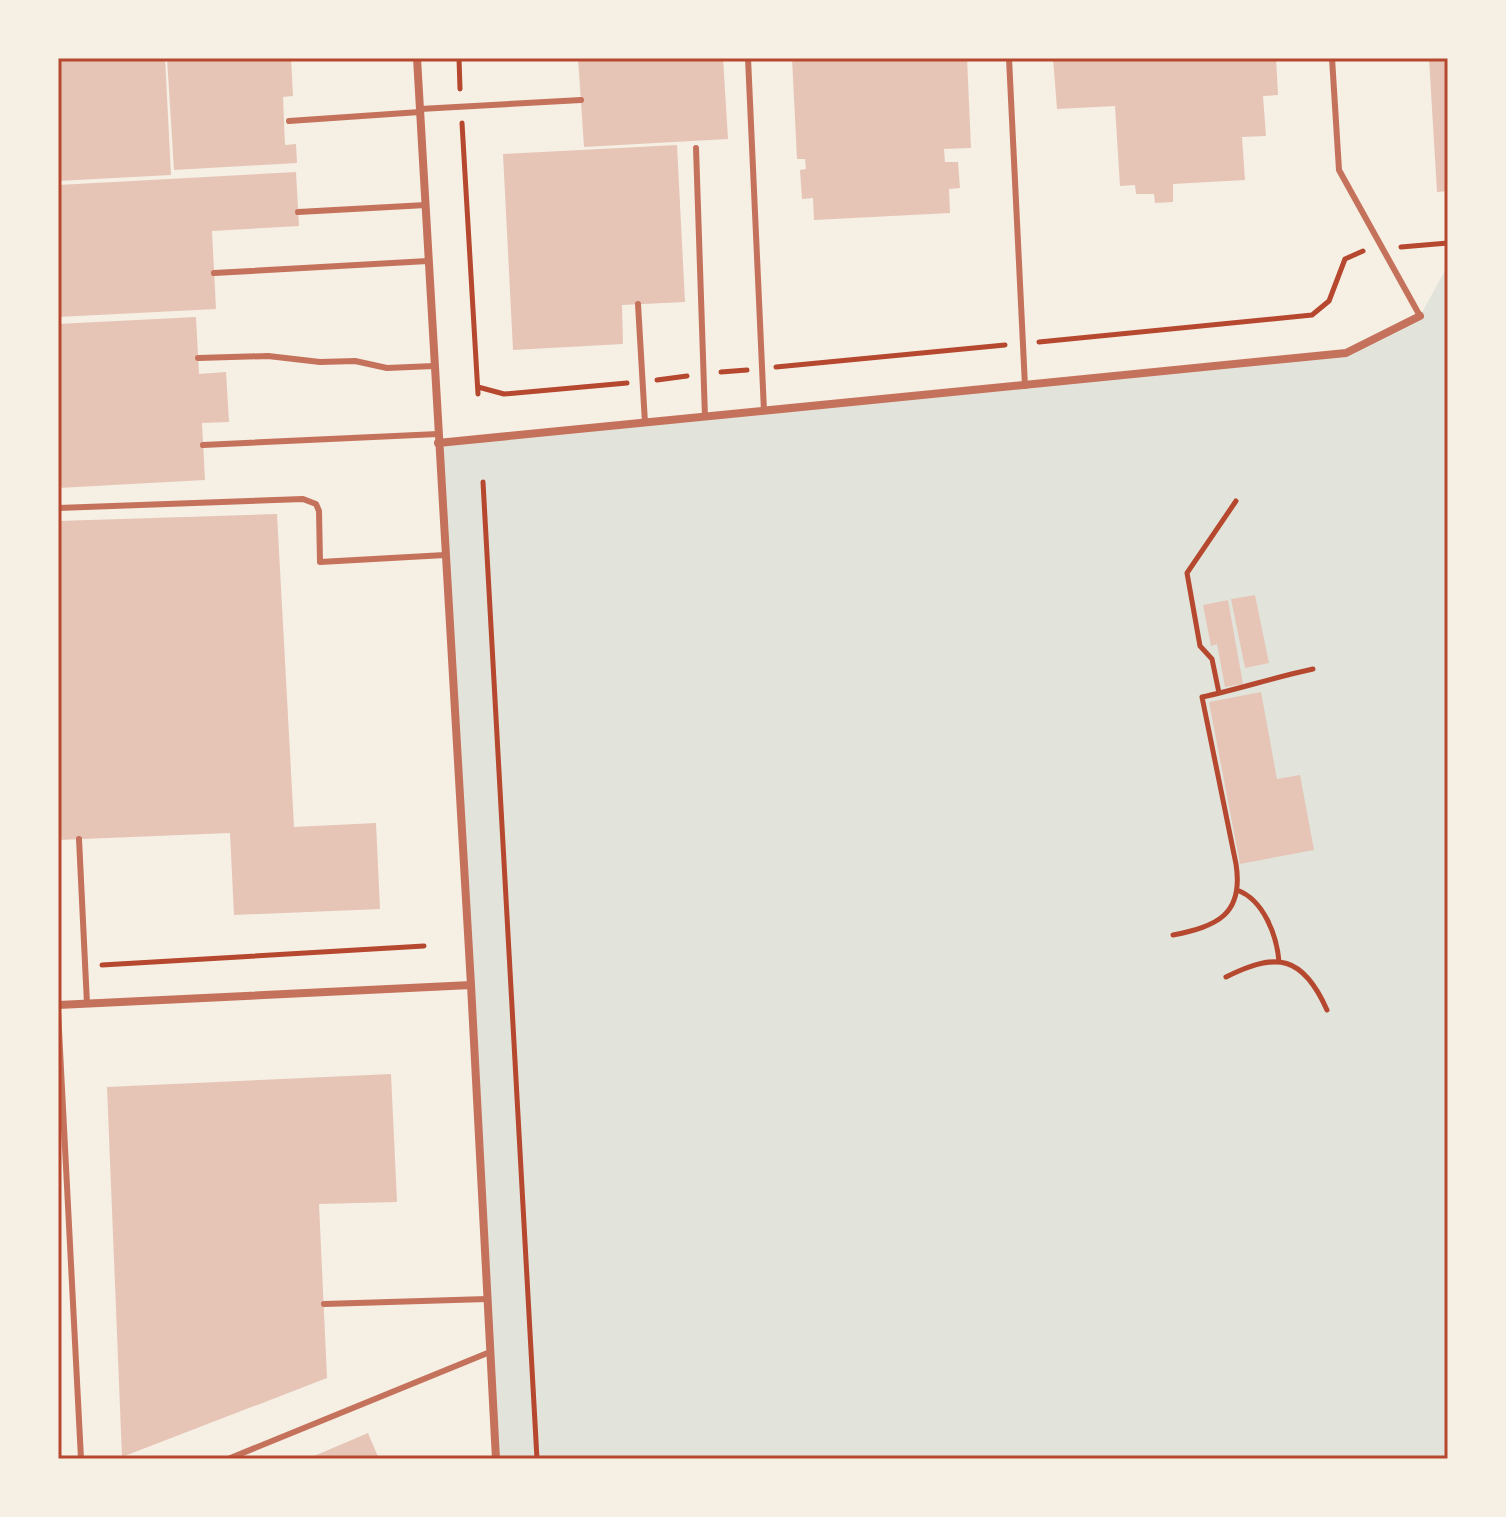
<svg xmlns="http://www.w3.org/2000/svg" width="1506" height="1517" viewBox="0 0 1506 1517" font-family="Montserrat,sans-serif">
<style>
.green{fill:#e2e4dc}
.building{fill:#e6c5b7}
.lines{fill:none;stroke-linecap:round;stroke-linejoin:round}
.path{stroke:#b5482f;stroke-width:5}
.service{stroke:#c5725c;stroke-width:6}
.minor{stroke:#c5725c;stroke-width:8}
.neatline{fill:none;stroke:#b5482f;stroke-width:3}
</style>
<rect width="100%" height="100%" fill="#f6efe4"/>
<path class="green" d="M 1448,265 L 1448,1459 L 496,1459 L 438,443 L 1346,353 L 1420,316 Z"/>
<path class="building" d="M 58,58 L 165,58 L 171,175 L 58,181 Z
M 167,58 L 291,58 L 293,96 L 283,97 L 285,145 L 296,144 L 297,163 L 174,170 Z
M 578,58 L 723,58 L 728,139 L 584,147 Z
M 792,58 L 967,58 L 971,148 L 944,149 L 945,162 L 958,162 L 960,188 L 949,189 L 950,213 L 814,220 L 813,198 L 802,199 L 800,170 L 806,169 L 805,159 L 797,159 Z
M 1053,58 L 1276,58 L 1278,95 L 1263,96 L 1266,136 L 1242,137 L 1245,180 L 1173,184 L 1173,202 L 1155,203 L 1154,194 L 1136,194 L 1135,185 L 1120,186 L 1115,106 L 1057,109 Z
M 1429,58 L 1448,58 L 1448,191 L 1437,192 Z
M 677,145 L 685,302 L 622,305 L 623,344 L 513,350 L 503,154 Z
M 296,172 L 299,226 L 212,231 L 216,309 L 58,317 L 58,185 Z
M 196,317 L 199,374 L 226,372 L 229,422 L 202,423 L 205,480 L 58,488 L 58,324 Z
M 277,514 L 294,827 L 376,823 L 380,909 L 234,915 L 230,833 L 58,840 L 58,521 Z
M 1255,595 L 1269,663 L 1245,668 L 1231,599 Z
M 1228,600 L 1243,684 L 1225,687 L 1217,644 L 1211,646 L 1203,605 Z
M 1261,692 L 1277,779 L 1300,775 L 1314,850 L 1240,864 L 1209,702 Z
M 391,1074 L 397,1202 L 319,1204 L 327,1378 L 122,1457 L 107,1087 Z
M 368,1433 L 379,1459 L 307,1459 Z"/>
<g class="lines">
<path class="path" d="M 459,58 L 460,89
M 462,123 L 478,394
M 1401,247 L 1448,243
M 1039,342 L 1312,315 L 1329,301 L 1345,259 L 1363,251
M 776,367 L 1005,345
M 721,372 L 747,370
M 657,380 L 687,376
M 478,387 L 504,394 L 627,383
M 483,482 L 537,1459
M 1219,693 L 1212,659 L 1200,646 L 1187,573 L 1236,501
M 1237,890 C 1264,900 1277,936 1279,962
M 1173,935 C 1217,926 1244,915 1236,864 L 1202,697 C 1240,689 1275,677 1313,669
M 102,965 L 424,946
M 1226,977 C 1277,951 1303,956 1327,1010"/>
<path class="service" d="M 748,58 L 764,411
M 1009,58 L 1025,386
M 1332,58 L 1339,170 L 1420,316
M 420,109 L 581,100
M 289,121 L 420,112
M 696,148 L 705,417
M 298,212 L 426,205
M 214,273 L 428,261
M 638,304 L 645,423
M 198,358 L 268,356 L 320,362 L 355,361 L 387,368 L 434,366
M 203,445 L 438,434
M 58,508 L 303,499 L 316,504 L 319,511 L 320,562 L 445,555
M 79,839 L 87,1004
M 58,1011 L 81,1459
M 324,1304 L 487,1299
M 228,1459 L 490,1352"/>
<path class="minor" d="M 417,58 L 471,985 L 496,1459
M 438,443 L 1346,353 L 1420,316
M 58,1005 L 471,985"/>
</g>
<rect width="1506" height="1517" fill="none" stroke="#f6efe4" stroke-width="120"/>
<rect x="60" y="60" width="1386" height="1397" class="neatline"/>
</svg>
